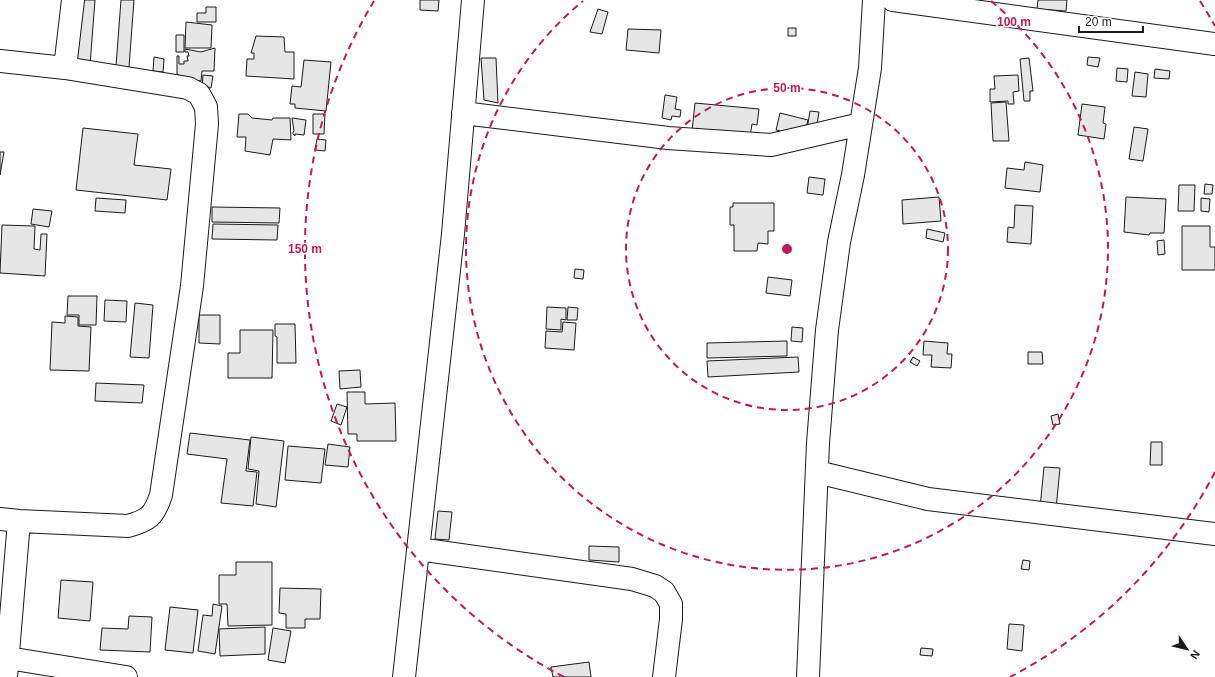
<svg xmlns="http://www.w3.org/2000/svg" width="1215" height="677" viewBox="0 0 1215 677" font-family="Arial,sans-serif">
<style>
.building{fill:#e6e6e6;stroke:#1a1a1a}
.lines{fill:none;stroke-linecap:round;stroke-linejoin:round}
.minor-casing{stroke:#1a1a1a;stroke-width:24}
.minor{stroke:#fff;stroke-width:22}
.ring{fill:none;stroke:#c2185b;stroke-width:2;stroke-dasharray:7 5}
.centre{fill:#c2185b;stroke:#fff;stroke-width:2}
.ring-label{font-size:12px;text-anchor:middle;font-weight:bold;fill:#c2185b;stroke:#fff;stroke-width:3;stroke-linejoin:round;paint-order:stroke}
</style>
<rect width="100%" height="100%" fill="#fff"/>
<path class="building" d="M 82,0 L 95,0 L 90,65 L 76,64 Z
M 121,0 L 134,0 L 129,67 L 116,66 Z
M 420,0 L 439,0 L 438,11 L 420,10 Z
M 1038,0 L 1067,0 L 1066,11 L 1037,9 Z
M 206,7 L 216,7 L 216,22 L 197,22 L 197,13 L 206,13 Z
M 598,9 L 608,12 L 602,34 L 590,32 Z
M 186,22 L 212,25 L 211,48 L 185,48 Z
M 788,28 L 796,28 L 796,36 L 788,36 Z
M 628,29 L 661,30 L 659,53 L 626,50 Z
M 176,35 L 184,35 L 184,52 L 176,52 Z
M 256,36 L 284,37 L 285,52 L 294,52 L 294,79 L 246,76 L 247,59 L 254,59 L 254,53 L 251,53 Z
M 215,48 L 214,71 L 202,71 L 201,81 L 183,78 L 177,74 L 177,56 L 179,56 L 179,64 L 184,64 L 184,61 L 188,61 L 187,56 L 189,56 L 188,52 L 185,52 L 185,49 L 201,52 Z
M 154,57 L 164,59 L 163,72 L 153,71 Z
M 1088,57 L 1100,58 L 1098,67 L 1087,65 Z
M 481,58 L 496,58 L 498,103 L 484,100 Z
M 1029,58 L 1033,91 L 1030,91 L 1030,101 L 1024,101 L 1020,59 Z
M 304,60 L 331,62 L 326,111 L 295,108 L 295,104 L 290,104 L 292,86 L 301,87 Z
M 1117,68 L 1128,69 L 1127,82 L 1116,81 Z
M 1155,69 L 1170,71 L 1169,79 L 1154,78 Z
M 1135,72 L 1148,74 L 1146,97 L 1132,96 Z
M 203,75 L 213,76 L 211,88 L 202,87 Z
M 1018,75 L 1019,91 L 1013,92 L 1014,104 L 1008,104 L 1008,101 L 990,102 L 990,89 L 995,89 L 994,76 Z
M 665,95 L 677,97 L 675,109 L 681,110 L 680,117 L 672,116 L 671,120 L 662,118 Z
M 1006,102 L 1009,141 L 993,141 L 991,103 Z
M 695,103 L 759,109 L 757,125 L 752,124 L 750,137 L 692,131 Z
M 1082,104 L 1105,107 L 1103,123 L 1106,124 L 1104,139 L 1078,135 Z
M 810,111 L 819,112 L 814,143 L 805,141 Z
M 780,113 L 808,120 L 804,136 L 776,130 Z
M 239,114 L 248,114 L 252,118 L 272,120 L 273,118 L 290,118 L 291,140 L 273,139 L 270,155 L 245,151 L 246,137 L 237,137 Z
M 313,114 L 325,114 L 324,134 L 313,134 Z
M 292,118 L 306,120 L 304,135 L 295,134 L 295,136 L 293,134 L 293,132 L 294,131 Z
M 1134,127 L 1148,129 L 1143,161 L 1129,159 Z
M 83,128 L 138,134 L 134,165 L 171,169 L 167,200 L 76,190 Z
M 317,139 L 326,140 L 325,151 L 315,150 Z
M 0,152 L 4,152 L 0,175 Z
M 1025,162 L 1043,165 L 1040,192 L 1005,188 L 1007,168 L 1024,170 Z
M 809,177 L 825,179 L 823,195 L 807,193 Z
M 1205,184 L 1213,185 L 1212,194 L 1204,194 Z
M 1179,185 L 1195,185 L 1194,211 L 1178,211 Z
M 939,197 L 941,221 L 903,224 L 902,200 Z
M 1126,197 L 1166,199 L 1164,233 L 1150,233 L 1149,235 L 1124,232 Z
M 96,198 L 126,200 L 125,213 L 95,211 Z
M 1201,198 L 1210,199 L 1209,212 L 1201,211 Z
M 733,203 L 774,203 L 774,231 L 768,231 L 768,244 L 758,243 L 757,251 L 734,251 L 734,225 L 730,225 L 730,207 L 733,207 Z
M 1015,205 L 1033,206 L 1031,244 L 1007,242 L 1008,227 L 1014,228 Z
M 212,207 L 280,208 L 279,223 L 212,222 Z
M 33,209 L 52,211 L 49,227 L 31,224 Z
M 213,224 L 278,225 L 277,240 L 212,239 Z
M 2,225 L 35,226 L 34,249 L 40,250 L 41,234 L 47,234 L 45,276 L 0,273 Z
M 1182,226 L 1210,226 L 1210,247 L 1215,247 L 1215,270 L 1182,270 Z
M 927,229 L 945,233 L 943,242 L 926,238 Z
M 1164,240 L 1165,254 L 1158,255 L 1157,241 Z
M 575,269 L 584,270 L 583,279 L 574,278 Z
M 768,277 L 792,280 L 790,296 L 766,293 Z
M 68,296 L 97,296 L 96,325 L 79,325 L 79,315 L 67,315 Z
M 105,300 L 127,301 L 126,322 L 104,321 Z
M 135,303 L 153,305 L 149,358 L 130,357 Z
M 547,307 L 566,308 L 566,320 L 561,319 L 561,330 L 546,329 Z
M 568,307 L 578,308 L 577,320 L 567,320 Z
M 199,315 L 220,315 L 220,344 L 199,343 Z
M 65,316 L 78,317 L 78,326 L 91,327 L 89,371 L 50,370 L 52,322 L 65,323 Z
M 563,322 L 576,323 L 574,350 L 545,348 L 546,331 L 562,332 Z
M 275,324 L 295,324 L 296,363 L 277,363 L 277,337 L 275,336 Z
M 792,327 L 803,328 L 802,342 L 791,341 Z
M 240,330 L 273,330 L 272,378 L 228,378 L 228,353 L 240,353 Z
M 787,341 L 787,356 L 707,358 L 707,343 Z
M 924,341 L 948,343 L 947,354 L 952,354 L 951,368 L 931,367 L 932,355 L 923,355 Z
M 1028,352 L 1042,352 L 1043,364 L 1028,364 Z
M 798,357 L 799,372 L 708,377 L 707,361 Z
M 913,357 L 920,361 L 917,366 L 910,362 Z
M 360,370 L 361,387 L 340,389 L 339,371 Z
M 96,383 L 144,385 L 142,403 L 95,401 Z
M 347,392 L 365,392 L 365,404 L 395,403 L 396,441 L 357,441 L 357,434 L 348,434 Z
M 337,404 L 347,407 L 341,425 L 331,421 Z
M 1058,414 L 1060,424 L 1053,425 L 1051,416 Z
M 190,433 L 250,440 L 246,471 L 257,472 L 253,506 L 221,503 L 227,459 L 187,454 Z
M 251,437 L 284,441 L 276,507 L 256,504 L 259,471 L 248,469 Z
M 1151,442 L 1162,442 L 1162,465 L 1150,465 Z
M 328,444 L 350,447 L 348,467 L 325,465 Z
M 288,446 L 325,449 L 321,483 L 285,480 Z
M 1044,467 L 1060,468 L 1056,509 L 1040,508 Z
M 438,511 L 452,512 L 449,540 L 435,539 Z
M 589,546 L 619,547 L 619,562 L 589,560 Z
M 1023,560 L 1030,561 L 1029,570 L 1021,569 Z
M 236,562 L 272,562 L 272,625 L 228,626 L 227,604 L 219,604 L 219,575 L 236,575 Z
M 61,580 L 93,582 L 90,621 L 58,618 Z
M 280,588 L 321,589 L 320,619 L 305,619 L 305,628 L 286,628 L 286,614 L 279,613 Z
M 213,604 L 222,606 L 215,654 L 198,651 L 203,615 L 212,616 Z
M 170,607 L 198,610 L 193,653 L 165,650 Z
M 129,616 L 152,617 L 150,652 L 100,650 L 102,628 L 128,629 Z
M 1009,624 L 1024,625 L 1022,651 L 1007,649 Z
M 265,627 L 265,654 L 220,656 L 219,629 Z
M 273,628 L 291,631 L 285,663 L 268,660 Z
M 921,648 L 933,649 L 932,656 L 920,655 Z
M 589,662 L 591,677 L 553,677 L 551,667 Z"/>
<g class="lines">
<defs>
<path id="minor" d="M 893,0 L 1215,44
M 0,61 L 65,68 L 188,88 L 199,94 L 206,107 L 207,124 L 192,286 L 161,495 C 154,516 149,520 128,526 L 19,521 L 0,519
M 65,68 L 73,0
M 463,113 L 668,138 L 771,145 L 861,124
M 817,472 L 928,499 L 1215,534
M 418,549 L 632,579 L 655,586 L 664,592 L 671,604 L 671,619 L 664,677
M 8,658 L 126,677
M 6,677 L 19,521
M 404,677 L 453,234 L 473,0
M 808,677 L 818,443 L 827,330 L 839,242 L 853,175 L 870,68 L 874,0"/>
</defs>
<use href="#minor" class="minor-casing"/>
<use href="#minor" class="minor"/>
</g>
<g class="ring">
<circle cx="787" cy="249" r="161"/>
<path d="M991 1A321 321 0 1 1 583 1"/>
<path d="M1215 472A482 482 0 0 1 1010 677M564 677A482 482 0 0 1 374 1M1200 1A482 482 0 0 1 1215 26"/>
</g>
<circle cx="787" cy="249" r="6" class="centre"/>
<g class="ring-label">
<text x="1014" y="26">100 m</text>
<text x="787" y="92">50 m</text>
<text x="305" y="253">150 m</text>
</g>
<g transform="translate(1187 649) rotate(125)" stroke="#ffffff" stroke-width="3" paint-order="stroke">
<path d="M0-3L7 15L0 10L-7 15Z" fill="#1a1a1a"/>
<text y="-6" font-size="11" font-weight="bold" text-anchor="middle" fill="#1a1a1a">N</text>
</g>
<path d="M1079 26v6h64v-6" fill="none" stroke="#1a1a1a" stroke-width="2"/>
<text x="1085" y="26" font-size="12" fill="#1a1a1a" stroke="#ffffff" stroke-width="3" paint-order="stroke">20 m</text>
</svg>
